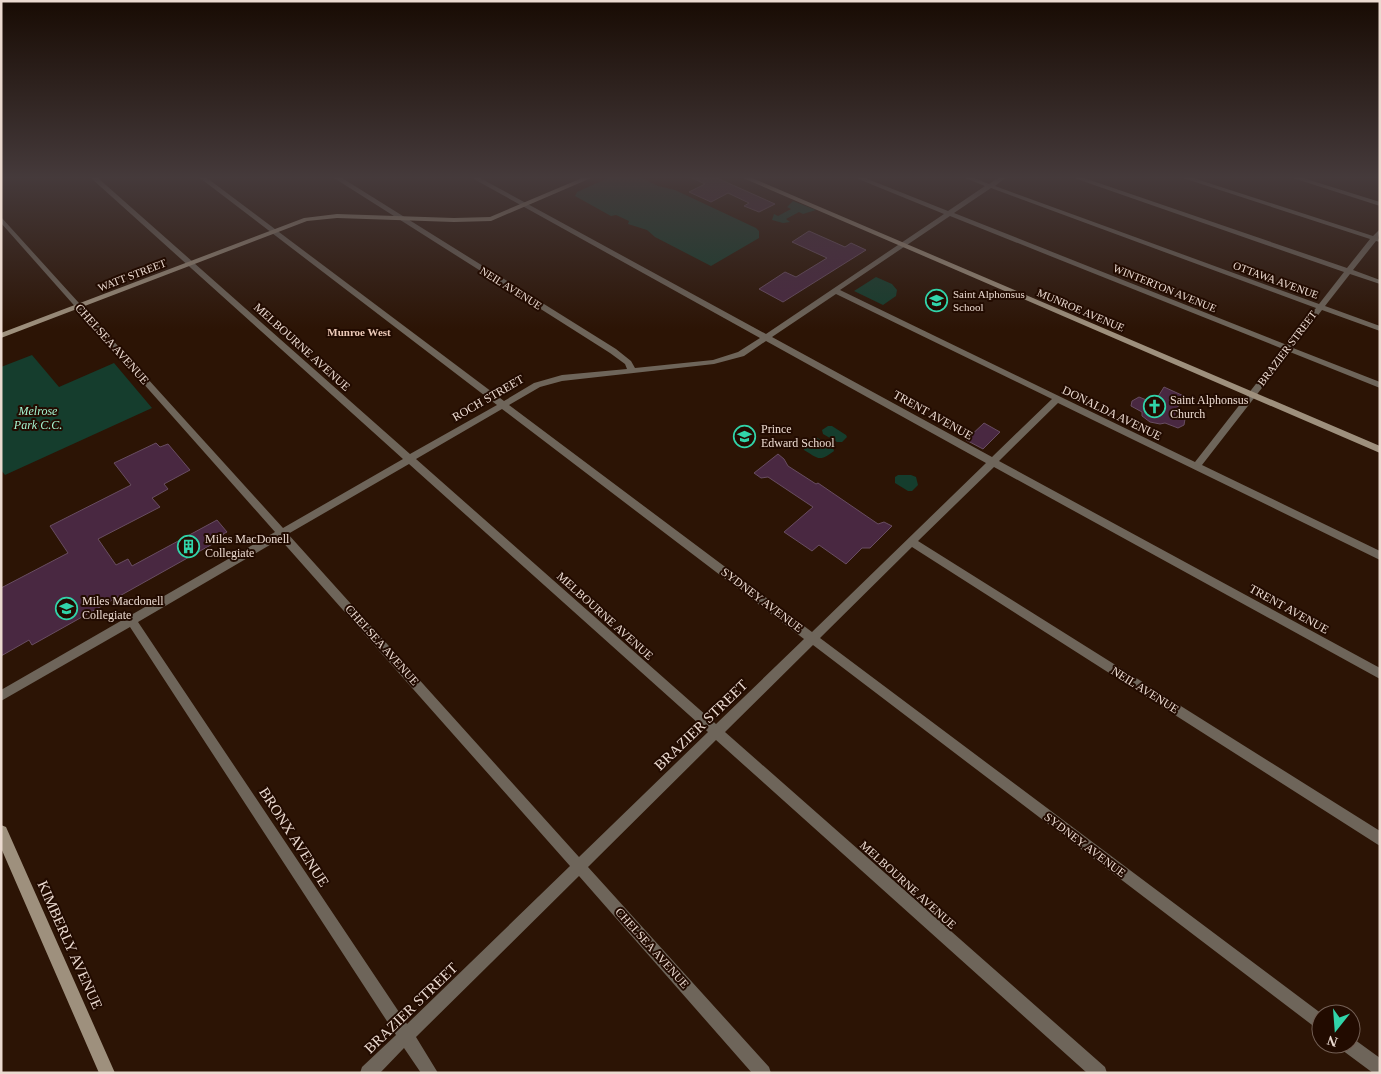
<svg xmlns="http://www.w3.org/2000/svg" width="1381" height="1074" viewBox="0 0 1381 1074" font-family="'Times New Roman',serif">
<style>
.green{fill:#153d2d}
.building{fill:#492841;stroke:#684d61}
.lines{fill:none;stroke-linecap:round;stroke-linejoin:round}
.street{fill:#6e655a;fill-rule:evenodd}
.secondary{fill:#9e907d;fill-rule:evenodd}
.labels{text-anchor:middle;stroke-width:4;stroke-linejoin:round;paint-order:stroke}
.far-street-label{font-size:11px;fill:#ebdad0;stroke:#220b00}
.far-poi-label{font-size:11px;fill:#ebdad0;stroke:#220b00;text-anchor:start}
.far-neighbourhood-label{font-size:11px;font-weight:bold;fill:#ecc9b7;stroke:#220b00}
.street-label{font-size:12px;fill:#ebdad0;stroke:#220b00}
.poi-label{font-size:12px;fill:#ebdad0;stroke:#220b00;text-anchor:start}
.park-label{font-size:12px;font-style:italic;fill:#a5f4d0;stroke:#220b00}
.near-street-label{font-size:15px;fill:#ebdad0;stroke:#220b00}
</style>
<rect width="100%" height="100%" fill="#2c1405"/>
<path class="green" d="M 608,178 L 642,178 L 658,186 L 675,190 L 756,228 L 759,231 L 759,238 L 711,266 L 655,237 L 647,230 L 628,224 L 629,221 L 616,215 L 611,216 L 575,196 L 577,192 Z
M 793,201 L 816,210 L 803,214 L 799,212 L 786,219 L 790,222 L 783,223 L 772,220 L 774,214 L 778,216 L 791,209 L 787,207 Z
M 876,277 L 892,284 L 897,290 L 896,296 L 883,305 L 854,291 Z
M 32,355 L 59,387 L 114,363 L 152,408 L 5,475 L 1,470 L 1,367 Z
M 828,426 L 832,426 L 846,435 L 847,437 L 842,442 L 837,442 L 823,434 L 822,430 Z
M 816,437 L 833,448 L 834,451 C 819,462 819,459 804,450 L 803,442 Z
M 898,475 L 911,475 L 916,477 L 918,485 L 912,491 L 908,491 L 895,483 L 895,477 Z"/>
<path class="building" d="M 692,178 L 717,178 L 775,204 L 759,212 L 744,206 L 749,203 L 728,193 L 711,202 L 689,192 L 705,184 Z
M 809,231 L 845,247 L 851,243 L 866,250 L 783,302 L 759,289 L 785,272 L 796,277 L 827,258 L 792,242 Z
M 1164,387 L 1186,397 L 1179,403 L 1176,413 L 1185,419 L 1184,425 L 1178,428 L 1165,423 L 1160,424 L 1150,422 L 1142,416 L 1142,412 L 1131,406 L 1132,401 L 1139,397 L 1154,403 Z
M 984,423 L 1000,432 L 983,449 L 966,440 Z
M 156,443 L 160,447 L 168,444 L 190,470 L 164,484 L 168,489 L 152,498 L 160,507 L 98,539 L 116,565 L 128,559 L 132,566 L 217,520 L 227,532 L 223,534 L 225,537 L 32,645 L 29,640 L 1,656 L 1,588 L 68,553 L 50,526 L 131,485 L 114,463 Z
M 778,454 L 784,459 L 788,466 L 816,484 L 818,483 L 878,524 L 884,522 L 892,526 L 870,548 L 862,548 L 846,564 L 819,545 L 812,551 L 784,532 L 813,507 L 768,477 L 761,478 L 754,473 Z"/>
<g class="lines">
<path class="street" d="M 91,178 L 98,178 L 410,454 L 497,405 L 200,178 L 207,178 L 504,401 L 534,383 L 562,375 L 627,369 L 625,364 L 610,353 L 334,178 L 342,178 L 616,349 L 631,361 L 635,368 L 713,360 L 738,352 L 760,338 L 472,178 L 480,178 L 766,334 L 944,214 L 856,178 L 865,178 L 948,211 L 985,186 L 965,178 L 974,178 L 989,184 L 998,178 L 1005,178 L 995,186 L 1319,304 L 1344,272 L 1074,178 L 1084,178 L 1347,268 L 1370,239 L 1183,178 L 1193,178 L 1373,236 L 1380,229 L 1378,238 L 1380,242 L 1376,241 L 1353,270 L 1380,280 L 1380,284 L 1350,274 L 1325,306 L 1380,326 L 1380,331 L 1322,310 L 1293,348 L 1380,382 L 1380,388 L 1290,352 L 1202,465 L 1380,551 L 1380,560 L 1058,403 L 999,461 L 1380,668 L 1380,679 L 994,467 L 918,541 L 1380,831 L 1380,846 L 912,547 L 820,638 L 1322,1014 L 1321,1031 L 1316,1028 L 813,645 L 725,732 L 1105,1067 L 1107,1073 L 1087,1073 L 716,740 L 588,867 L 769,1067 L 771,1073 L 752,1073 L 579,876 L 416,1037 L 438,1073 L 421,1073 L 404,1048 L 380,1073 L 360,1073 L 362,1067 L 396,1035 L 130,627 L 1,701 L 1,690 L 275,532 L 1,223 L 1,217 L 283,528 L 403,459 ZM 991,188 L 1316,308 L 1287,345 L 954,213 ZM 950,216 L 1283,349 L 1195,462 L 840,290 ZM 836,294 L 1052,399 L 992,457 L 772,337 ZM 766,341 L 986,463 L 812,632 L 509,405 L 540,387 L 562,381 L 714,364 L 744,356 ZM 502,409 L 804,639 L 716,724 L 416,459 ZM 409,464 L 708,732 L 579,857 L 288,534 ZM 280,539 L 570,866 L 407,1024 L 138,622 Z
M 1293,178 L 1303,178 L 1380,202 L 1380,206 Z
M 1351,1037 L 1380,1058 L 1380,1073 L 1373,1073 L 1342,1050 L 1340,1044 L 1351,1044 Z"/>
<path class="secondary" d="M 582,178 L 591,178 L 491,221 L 454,222 L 337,218 L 307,221 L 1,338 L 1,333 L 304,218 L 337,214 L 454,218 L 490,217 Z
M 743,178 L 752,178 L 1380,446 L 1380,453 Z
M 1,825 L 6,827 L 115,1073 L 99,1073 L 1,848 Z"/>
</g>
<linearGradient id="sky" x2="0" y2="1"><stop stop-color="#180b03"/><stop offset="0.54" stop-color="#453a3b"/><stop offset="1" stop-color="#453a3b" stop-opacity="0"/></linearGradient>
<rect width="1381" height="329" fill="url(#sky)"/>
<defs>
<symbol id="school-ring" viewBox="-11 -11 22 22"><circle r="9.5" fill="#220b00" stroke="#31d4a9" stroke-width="1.5"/><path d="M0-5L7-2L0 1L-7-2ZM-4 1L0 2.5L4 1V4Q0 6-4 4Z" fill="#31d4a9"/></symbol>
<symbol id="church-ring" viewBox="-11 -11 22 22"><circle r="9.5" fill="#220b00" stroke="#31d4a9" stroke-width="1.5"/><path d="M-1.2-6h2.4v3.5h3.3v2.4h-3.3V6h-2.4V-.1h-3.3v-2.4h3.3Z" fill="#31d4a9"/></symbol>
<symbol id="building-ring" viewBox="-11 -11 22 22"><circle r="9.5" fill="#220b00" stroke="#31d4a9" stroke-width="1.5"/><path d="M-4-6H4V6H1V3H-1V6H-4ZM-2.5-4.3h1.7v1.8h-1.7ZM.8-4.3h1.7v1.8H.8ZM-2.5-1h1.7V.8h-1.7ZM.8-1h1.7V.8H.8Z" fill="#31d4a9"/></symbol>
</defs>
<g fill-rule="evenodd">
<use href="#school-ring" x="924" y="288" width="25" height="25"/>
<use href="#church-ring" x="1142" y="394" width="25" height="25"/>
<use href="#school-ring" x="732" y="424" width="25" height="25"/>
<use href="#building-ring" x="176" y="534" width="25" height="25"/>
<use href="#school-ring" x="54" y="596" width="25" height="25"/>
</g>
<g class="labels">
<g class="far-street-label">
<text transform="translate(132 275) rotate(-21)" y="4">WATT STREET</text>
<text transform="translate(1276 280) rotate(20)" y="4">OTTAWA AVENUE</text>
<text transform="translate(511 288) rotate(32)" y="4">NEIL AVENUE</text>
<text transform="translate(1165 288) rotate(22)" y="4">WINTERTON AVENUE</text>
<text transform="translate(1081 310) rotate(23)" y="4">MUNROE AVENUE</text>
<text transform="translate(1287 348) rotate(-53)" y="4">BRAZIER STREET</text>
</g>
<g class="far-poi-label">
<text x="953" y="298">Saint Alphonsus<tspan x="953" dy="13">School</tspan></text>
</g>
<g class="far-neighbourhood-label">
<text x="359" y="336">Munroe West</text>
</g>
<g class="street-label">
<text transform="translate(112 344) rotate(48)" y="4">CHELSEA AVENUE</text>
<text transform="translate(302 347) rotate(42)" y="4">MELBOURNE AVENUE</text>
<text transform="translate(488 398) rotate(-30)" y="4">ROCH STREET</text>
<text transform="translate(1112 413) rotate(26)" y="4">DONALDA AVENUE</text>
<text transform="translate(933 415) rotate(29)" y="4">TRENT AVENUE</text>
<text transform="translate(762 600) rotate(37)" y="4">SYDNEY AVENUE</text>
<text transform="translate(1289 609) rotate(29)" y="4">TRENT AVENUE</text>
<text transform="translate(605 616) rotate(42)" y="4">MELBOURNE AVENUE</text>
<text transform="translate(382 645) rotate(48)" y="4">CHELSEA AVENUE</text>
<text transform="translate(1145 690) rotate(32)" y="4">NEIL AVENUE</text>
<text transform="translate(1085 845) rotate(37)" y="4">SYDNEY AVENUE</text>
<text transform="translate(908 885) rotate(42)" y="4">MELBOURNE AVENUE</text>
<text transform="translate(652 948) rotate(48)" y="4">CHELSEA AVENUE</text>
</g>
<g class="poi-label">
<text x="1170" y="404">Saint Alphonsus<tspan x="1170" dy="14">Church</tspan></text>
<text x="761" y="433">Prince<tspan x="761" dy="14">Edward School</tspan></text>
<text x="205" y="543">Miles MacDonell<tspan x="205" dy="14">Collegiate</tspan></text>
<text x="82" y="605">Miles Macdonell<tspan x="82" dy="14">Collegiate</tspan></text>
</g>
<g class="park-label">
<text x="38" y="415">Melrose<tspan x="38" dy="14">Park C.C.</tspan></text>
</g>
<g class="near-street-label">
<text transform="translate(701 725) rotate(-44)" y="5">BRAZIER STREET</text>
<text transform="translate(294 837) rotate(57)" y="5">BRONX AVENUE</text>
<text transform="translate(70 945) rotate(66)" y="5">KIMBERLY AVENUE</text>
<text transform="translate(411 1008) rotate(-44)" y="5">BRAZIER STREET</text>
</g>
</g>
<rect width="1381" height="1074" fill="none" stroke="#ebdad0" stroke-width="5"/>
<g transform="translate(1336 1029) rotate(197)"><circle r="24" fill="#220b00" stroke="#725e53"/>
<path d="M0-4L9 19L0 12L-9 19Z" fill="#31d4a9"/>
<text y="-8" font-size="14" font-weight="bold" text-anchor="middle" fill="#ebdad0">N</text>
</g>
</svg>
